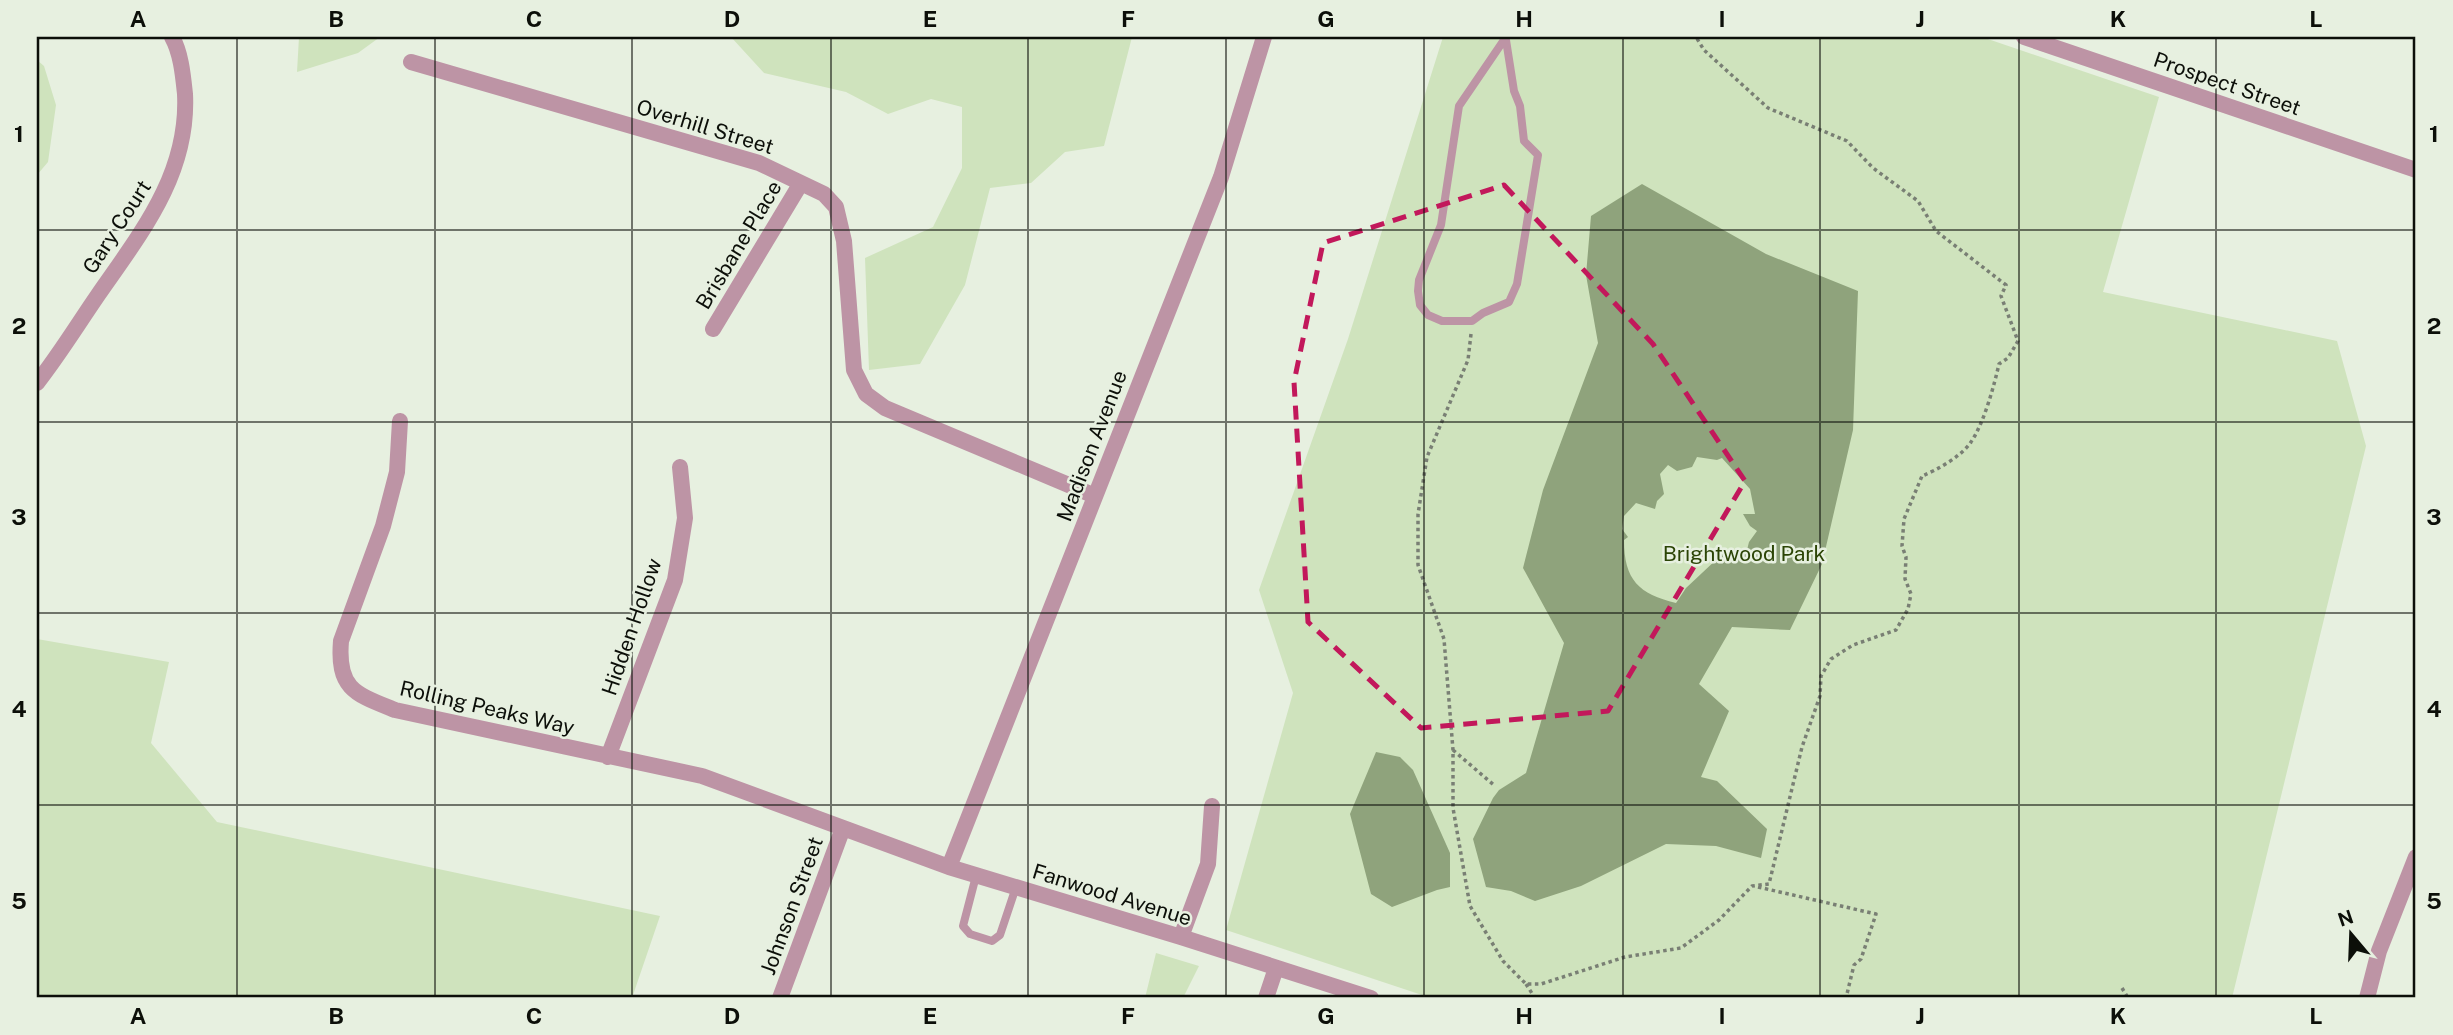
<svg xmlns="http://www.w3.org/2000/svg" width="2453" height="1035" viewBox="0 0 2453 1035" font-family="'Public Sans',sans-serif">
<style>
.green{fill:#cfe3bd}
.water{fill:#8fa37c;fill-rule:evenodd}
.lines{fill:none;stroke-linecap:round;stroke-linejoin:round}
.path{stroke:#797f74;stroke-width:3.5;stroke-dasharray:3.5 3.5;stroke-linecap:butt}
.lane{stroke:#bd94a5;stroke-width:8}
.street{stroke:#bd94a5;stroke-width:16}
.marked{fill:none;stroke:#c2185b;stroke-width:5;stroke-dasharray:14 9;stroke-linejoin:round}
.grid{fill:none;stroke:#0c0f09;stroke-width:2;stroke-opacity:0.55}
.labels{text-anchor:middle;stroke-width:5;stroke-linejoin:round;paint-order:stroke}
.street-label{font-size:21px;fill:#0c0f09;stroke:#e7f0e0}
.park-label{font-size:21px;fill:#2b4405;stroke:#e7f0e0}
.neatline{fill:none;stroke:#0c0f09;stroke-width:2.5}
.grid-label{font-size:23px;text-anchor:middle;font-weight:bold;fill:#0c0f09}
</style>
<rect width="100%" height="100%" fill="#e7f0e0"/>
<path class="green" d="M 299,37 L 380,37 L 358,53 L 297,72 Z
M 731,37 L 1132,37 L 1104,146 L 1065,152 L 1031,183 L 990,188 L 965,285 L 920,364 L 869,370 L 865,258 L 933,227 L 962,168 L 962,107 L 931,99 L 888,114 L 846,92 L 764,73 Z
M 1443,37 L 1982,37 L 2159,97 L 2103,292 L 2337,341 L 2366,446 L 2232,998 L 1431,998 L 1226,930 L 1293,693 L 1259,590 L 1348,339 Z
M 37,60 L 44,66 L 56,105 L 48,162 L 37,175 Z
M 37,639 L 169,662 L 151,743 L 217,822 L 660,916 L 632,998 L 37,998 Z
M 1156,953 L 1199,966 L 1183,998 L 1145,998 Z"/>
<path class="water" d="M 1642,184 L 1766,254 L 1858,291 L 1853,430 L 1822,564 L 1790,630 L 1732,627 L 1699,684 L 1729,711 L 1701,777 L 1717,781 L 1767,829 L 1761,858 L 1716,846 L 1666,844 L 1581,886 L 1535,901 L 1511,891 L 1486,887 L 1473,839 L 1493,798 L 1499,790 L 1526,773 L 1564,643 L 1523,568 L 1543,490 L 1598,343 L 1586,275 L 1591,216 ZM 1697,457 L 1717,460 L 1722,458 L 1750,489 L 1755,514 L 1743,514 L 1750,526 L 1757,531 L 1749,542 L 1747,550 L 1735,549 L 1719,552 L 1718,558 L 1686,588 L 1676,603 C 1639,594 1624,580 1624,540 L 1628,537 L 1622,529 L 1624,516 L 1636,503 L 1655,509 L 1657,501 L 1664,494 L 1660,474 L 1668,465 L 1677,471 L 1692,467 Z
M 1376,752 L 1400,757 L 1413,770 L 1450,853 L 1450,887 L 1437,890 L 1392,907 L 1371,894 L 1350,814 Z"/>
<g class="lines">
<path class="path" d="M 1471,334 L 1468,360 L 1427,457 L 1418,514 L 1418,565 L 1444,639 L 1453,750 L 1453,808 L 1470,906 L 1503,961 L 1526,984 L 1541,984 L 1625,957 L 1681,948 L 1719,920 L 1752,886 L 1769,884 L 1802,747 L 1820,696 L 1821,676 L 1831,659 L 1853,645 L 1896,630 L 1908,609 L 1911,594 L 1905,579 L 1906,557 L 1902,546 L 1904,519 L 1922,476 C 1937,470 1962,456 1971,442 C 1984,423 1994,386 1999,364 L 2008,358 L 2018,341 L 2001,296 L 2006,285 L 1936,231 L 1918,201 L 1873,168 L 1847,141 L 1768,108 L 1704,50 L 1696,37
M 1453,750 L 1495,786
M 1758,887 L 1876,914 L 1861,959 L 1854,965 L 1846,998
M 1526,984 L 1535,998
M 2122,988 L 2128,998"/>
<path class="lane" d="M 1506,40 L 1514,91 L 1520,106 L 1524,141 L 1538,155 L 1517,284 L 1509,302 L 1483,313 L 1472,321 L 1442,321 L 1428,315 L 1420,305 L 1418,291 L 1419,280 L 1441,225 L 1459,106 L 1506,37
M 976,876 L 963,926 L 970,934 L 992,941 L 1000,935 L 1016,887"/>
<path class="street" d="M 2024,37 L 2416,170
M 411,62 L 759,163 L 824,194 L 836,207 L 844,241 L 854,370 L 866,394 L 885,408 L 1095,496
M 713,329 L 801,183
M 37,383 C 59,355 78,324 98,295 C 141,233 189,174 185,94 C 183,75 181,53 172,37
M 400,421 L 397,472 L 383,526 L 341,641 C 337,689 355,694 395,710 L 702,776 L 949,867 L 1181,937 L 1371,998
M 608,757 L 675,580 L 685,518 L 680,467
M 949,867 L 1221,177 L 1264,37
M 1181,937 L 1208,864 L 1212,806
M 780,998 L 843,828
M 1266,998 L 1276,968
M 2367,998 L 2379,951 L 2416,857"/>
</g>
<path class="marked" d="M 1504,185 L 1653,344 L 1745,481 L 1608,711 L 1421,728 L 1308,622 L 1294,382 L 1323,243 Z"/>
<path class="grid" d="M 237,37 L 237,998M 435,37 L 435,998M 632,37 L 632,998M 831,37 L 831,998M 1028,37 L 1028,998M 1226,37 L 1226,998M 1424,37 L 1424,998M 1623,37 L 1623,998M 1820,37 L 1820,998M 2019,37 L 2019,998M 2216,37 L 2216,998M 37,230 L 2416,230M 37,422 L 2416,422M 37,613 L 2416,613M 37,805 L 2416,805"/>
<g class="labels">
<g class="street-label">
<text transform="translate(2227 84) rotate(19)" y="7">Prospect Street</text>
<text transform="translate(705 127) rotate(17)" y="7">Overhill Street</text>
<text transform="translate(117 227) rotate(-57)" y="7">Gary Court</text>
<text transform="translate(739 245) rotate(-59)" y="7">Brisbane Place</text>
<text transform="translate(1092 446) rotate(-69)" y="7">Madison Avenue</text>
<text transform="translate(632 627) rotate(-71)" y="7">Hidden Hollow</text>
<text transform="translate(487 708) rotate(13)" y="7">Rolling Peaks Way</text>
<text transform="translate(1112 895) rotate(17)" y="7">Fanwood Avenue</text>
<text transform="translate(792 906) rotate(-70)" y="7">Johnson Street</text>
</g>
<g class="park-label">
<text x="1744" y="561">Brightwood Park</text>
</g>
</g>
<rect width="2453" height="1035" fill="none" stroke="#e7f0e0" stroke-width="77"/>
<g transform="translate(2351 934) rotate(341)" stroke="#e7f0e0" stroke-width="5" paint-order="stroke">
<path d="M0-5L12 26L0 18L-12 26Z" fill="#0c0f09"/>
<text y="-10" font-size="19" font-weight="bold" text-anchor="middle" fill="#0c0f09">N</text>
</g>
<rect x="38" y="38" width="2376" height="958" class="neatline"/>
<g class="grid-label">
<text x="138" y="27">A</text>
<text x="336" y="27">B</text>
<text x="534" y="27">C</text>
<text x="732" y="27">D</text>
<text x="930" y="27">E</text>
<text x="1128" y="27">F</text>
<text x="1326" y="27">G</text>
<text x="1524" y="27">H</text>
<text x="1722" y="27">I</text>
<text x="1920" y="27">J</text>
<text x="2118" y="27">K</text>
<text x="2316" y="27">L</text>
<text x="19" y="142">1</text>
<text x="2434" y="142">1</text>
<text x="19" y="334">2</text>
<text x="2434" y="334">2</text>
<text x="19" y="525">3</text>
<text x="2434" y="525">3</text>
<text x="19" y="717">4</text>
<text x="2434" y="717">4</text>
<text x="19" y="909">5</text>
<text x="2434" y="909">5</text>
<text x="138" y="1024">A</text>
<text x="336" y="1024">B</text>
<text x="534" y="1024">C</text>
<text x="732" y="1024">D</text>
<text x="930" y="1024">E</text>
<text x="1128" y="1024">F</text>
<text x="1326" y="1024">G</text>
<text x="1524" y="1024">H</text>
<text x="1722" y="1024">I</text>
<text x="1920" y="1024">J</text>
<text x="2118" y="1024">K</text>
<text x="2316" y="1024">L</text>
</g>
</svg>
